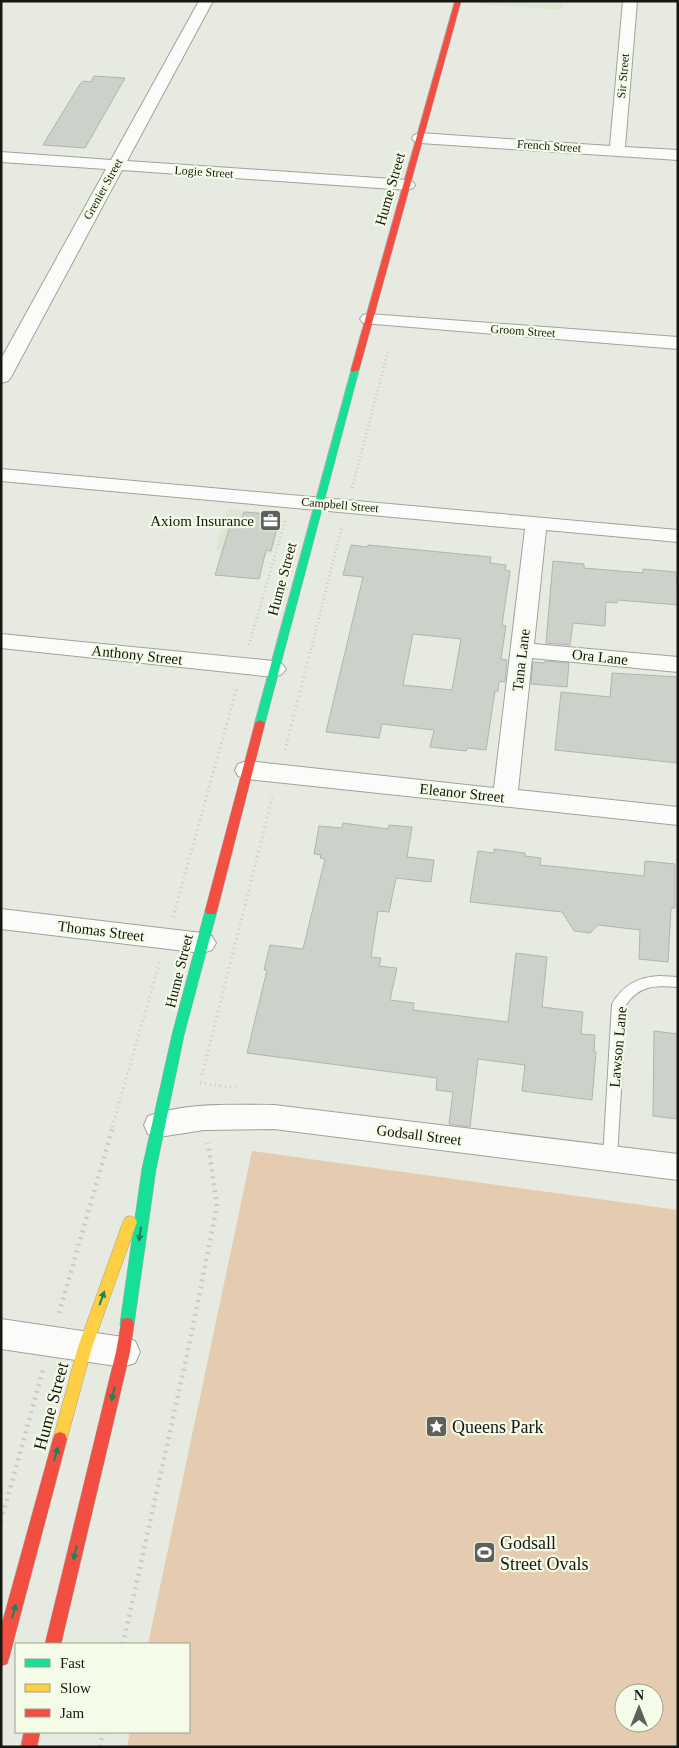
<svg xmlns="http://www.w3.org/2000/svg" width="679" height="1748" viewBox="0 0 679 1748" font-family="'Times New Roman',serif">
<style>
.built{fill:#dee5d2}
.green{fill:#e5ccb0;fill-rule:evenodd}
.building{fill:#ccd1ca;stroke:#b0b6ae;fill-rule:evenodd}
.lines{fill:none;stroke-linecap:round;stroke-linejoin:round}
.lane-casing{stroke:#a0a39b;stroke-width:2}
.street-casing{stroke:#a0a39b;stroke-width:2}
.fast-casing{stroke:#a0a39b;stroke-width:1}
.slow-casing{stroke:#a0a39b;stroke-width:1}
.jam-casing{stroke:#a0a39b;stroke-width:1}
.path-far2{stroke:#c9cbc7;stroke-width:2.5;stroke-dasharray:1 3;stroke-linecap:butt}
.path-far1{stroke:#c9cbc7;stroke-width:3;stroke-dasharray:1 4;stroke-linecap:butt}
.path{stroke:#c9cbc7;stroke-width:4.5;stroke-dasharray:2 5;stroke-linecap:butt}
.lane{fill:#fbfcfa;fill-rule:evenodd}
.street{fill:#fbfcfa;fill-rule:evenodd}
.fast{fill:#16e098;fill-rule:evenodd}
.slow{fill:#ffcf43;fill-rule:evenodd}
.jam{fill:#f24e42;fill-rule:evenodd}
.oneway{fill:#16865b}
.labels{text-anchor:middle;stroke-width:4.5;stroke-linejoin:round;paint-order:stroke}
.far-street-label{font-size:12px;fill:#151710;stroke:#f4fce8}
.street-label{font-size:15px;fill:#151710;stroke:#f4fce8}
.poi-label{font-size:15px;fill:#151710;stroke:#f4fce8;text-anchor:end}
.near-street-label{font-size:18px;fill:#151710;stroke:#f4fce8}
.near-poi-label{font-size:18px;fill:#151710;stroke:#f4fce8;text-anchor:start}
</style>
<rect width="100%" height="100%" fill="#e6eae0"/>
<path class="built" d="M 480,1 L 563,1 L 562,10 L 479,4 Z
M 227,509 L 283,515 L 271,555 L 215,551 Z"/>
<path class="green" d="M 252,1151 L 678,1210 L 678,1747 L 127,1747 L 130,1732 L 189,1732 L 189,1644 L 148,1644 ZM 624,1693 L 654,1693 L 654,1723 L 624,1723 Z"/>
<path class="building" d="M 94,76 L 125,78 L 85,148 L 43,145 L 80,84 L 83,81 L 91,82 Z
M 244,512 L 280,515 L 271,551 L 266,550 L 259,579 L 215,575 L 230,526 L 239,527 Z
M 351,545 L 368,547 L 368,545 L 491,557 L 490,563 L 506,565 L 505,570 L 510,571 L 502,625 L 506,626 L 501,659 L 507,660 L 505,682 L 499,681 L 498,691 L 495,691 L 486,750 L 467,748 L 466,751 L 430,747 L 434,730 L 382,724 L 379,738 L 326,732 L 363,577 L 343,575 ZM 413,634 L 461,639 L 452,690 L 403,685 Z
M 553,561 L 584,564 L 584,568 L 643,573 L 643,569 L 676,572 L 678,605 L 618,600 L 617,603 L 606,602 L 605,626 L 573,623 L 570,645 L 546,643 Z
M 545,661 L 569,663 L 567,687 L 531,684 L 533,662 L 544,663 Z
M 612,673 L 678,677 L 678,763 L 555,750 L 561,692 L 610,697 Z
M 343,823 L 388,829 L 389,825 L 412,827 L 407,857 L 434,860 L 431,882 L 396,878 L 389,912 L 378,911 L 371,957 L 381,958 L 379,966 L 397,968 L 390,1000 L 414,1003 L 413,1010 L 508,1022 L 516,953 L 547,957 L 542,1007 L 583,1012 L 581,1034 L 595,1035 L 594,1052 L 596,1052 L 592,1100 L 522,1091 L 525,1065 L 478,1059 L 470,1127 L 449,1124 L 453,1092 L 436,1090 L 437,1078 L 247,1053 L 267,970 L 264,970 L 270,945 L 303,949 L 325,859 L 320,858 L 321,855 L 314,854 L 319,826 L 342,828 Z
M 494,849 L 525,853 L 525,856 L 541,858 L 540,865 L 644,876 L 645,861 L 675,864 L 675,908 L 671,908 L 668,962 L 639,959 L 640,930 L 598,925 L 590,933 L 574,931 L 562,912 L 470,902 L 478,851 L 494,853 Z
M 654,1031 L 678,1034 L 678,1119 L 653,1116 Z"/>
<g class="lines">
<defs>
<path id="lane" d="M 660,976 L 678,977 L 678,987 C 656,985 639,985 626,1005 L 617,1158 L 615,1162 L 610,1164 L 605,1162 L 603,1158 L 612,1004 C 623,985 638,977 660,976 Z"/>
<path id="street" d="M 199,1 L 213,1 L 127,161 L 407,180 L 413,182 L 415,185 L 413,188 L 407,190 L 122,170 L 11,377 L 8,381 L 1,383 L 1,359 L 106,169 L 1,162 L 1,152 L 111,160 Z
M 623,1 L 637,1 L 625,147 L 678,150 L 678,160 L 420,143 L 414,141 L 412,138 L 414,135 L 420,133 L 610,146 Z
M 369,314 L 678,337 L 678,349 L 363,323 L 360,319 L 363,315 Z
M 1,469 L 678,530 L 678,542 L 546,530 L 534,644 L 678,657 L 678,672 L 532,658 L 518,790 L 678,807 L 678,825 L 247,779 L 238,776 L 235,770 L 238,764 L 247,761 L 494,788 L 525,529 L 1,481 Z
M 1,634 L 274,661 L 282,664 L 286,669 L 282,674 L 274,677 L 1,648 Z
M 1,909 L 202,933 L 212,936 L 216,943 L 212,950 L 202,953 L 1,929 Z
M 274,1105 L 678,1154 L 678,1180 L 274,1129 L 204,1130 L 159,1137 L 148,1134 L 144,1125 L 148,1116 C 188,1102 232,1105 274,1105 Z
M 1,1319 L 123,1337 L 135,1341 L 140,1352 L 135,1363 L 123,1367 L 1,1349 Z"/>
<path id="fast" d="M 352,368 L 359,370 L 265,723 L 260,726 L 255,723 Z
M 211,907 L 215,908 L 217,911 L 184,1035 L 156,1169 L 134,1324 L 132,1329 L 127,1330 L 122,1329 L 120,1324 L 142,1169 L 172,1035 L 205,911 L 207,908 Z"/>
<path id="slow" d="M 130,1216 L 135,1218 L 137,1222 L 92,1347 L 67,1439 L 65,1444 L 60,1446 L 55,1444 L 53,1439 L 78,1347 L 123,1222 L 125,1218 Z"/>
<path id="jam" d="M 455,1 L 461,1 L 359,370 L 352,372 L 351,370 Z
M 260,720 L 265,723 L 217,911 L 215,914 L 207,914 L 205,911 L 255,723 Z
M 127,1318 L 132,1319 L 134,1324 L 130,1352 L 61,1644 L 45,1644 L 116,1352 L 122,1319 Z
M 60,1432 L 65,1434 L 67,1439 L 9,1658 L 7,1664 L 1,1666 L 1,1627 L 53,1439 L 55,1434 Z
M 24,1732 L 40,1732 L 37,1747 L 21,1747 Z"/>
</defs>
<use href="#lane" class="lane-casing"/>
<use href="#street" class="street-casing"/>
<use href="#fast" class="fast-casing"/>
<use href="#slow" class="slow-casing"/>
<use href="#jam" class="jam-casing"/>
<path class="path-far2" d="M 352,488 L 388,351
M 249,645 L 285,521
M 311,650 L 342,526"/>
<path class="path-far1" d="M 285,750 L 311,648
M 173,917 L 237,687
M 202,1075 L 273,795
M 200,1083 L 239,1088
M 112,1127 L 160,961"/>
<path class="path" d="M 59,1313 L 113,1126
M 1,1521 L 43,1370
M 123,1644 L 189,1346 L 217,1206 L 208,1143
M 100,1747 L 103,1732"/>
<use href="#lane" class="lane"/>
<use href="#street" class="street"/>
<use href="#fast" class="fast"/>
<use href="#slow" class="slow"/>
<use href="#jam" class="jam"/>
</g>
<defs><path id="oneway-solid" d="M-6-.8H1V-3.2L6.5 0L1 3.2V.8H-6Z" transform="scale(1.25)"/></defs>
<g class="oneway">
<use href="#oneway-solid" transform="translate(140 1234) rotate(98)"/>
<use href="#oneway-solid" transform="translate(102 1298) rotate(-70)"/>
<use href="#oneway-solid" transform="translate(113 1394) rotate(103)"/>
<use href="#oneway-solid" transform="translate(56 1454) rotate(-75)"/>
<use href="#oneway-solid" transform="translate(75 1553) rotate(103)"/>
<use href="#oneway-solid" transform="translate(14 1611) rotate(-75)"/>
</g>
<defs>
<symbol id="office-square" viewBox="-11 -11 22 22"><rect x="-9" y="-9" width="18" height="18" rx="4" fill="#5e6159" stroke="#f4fce8"/><path d="M-6-3h4V-5.5h4V-3h4V5H-6ZM-1-4.5V-3h2v-1.5ZM-6 0V1H6V0Z" fill="#fff"/></symbol>
<symbol id="sight-square" viewBox="-11 -11 22 22"><rect x="-9" y="-9" width="18" height="18" rx="4" fill="#5e6159" stroke="#f4fce8"/><path d="M0-6L1.8-2.2L6-1.7L2.9 1.2L3.7 5.4L0 3.3L-3.7 5.4L-2.9 1.2L-6-1.7L-1.8-2.2Z" fill="#fff"/></symbol>
<symbol id="stadium-square" viewBox="-11 -11 22 22"><rect x="-9" y="-9" width="18" height="18" rx="4" fill="#5e6159" stroke="#f4fce8"/><path d="M0-5a6.5 5 0 1 0 0 10a6.5 5 0 1 0 0-10ZM-3.5-1.8h7v3.6h-7Z" fill="#fff"/></symbol>
</defs>
<g fill-rule="evenodd">
<use href="#office-square" x="258" y="508" width="25" height="25"/>
<use href="#sight-square" x="424" y="1414" width="25" height="25"/>
<use href="#stadium-square" x="472" y="1540" width="25" height="25"/>
</g>
<g class="labels">
<g class="far-street-label">
<text transform="translate(623 76) rotate(-85)" y="4">Sir Street</text>
<text transform="translate(549 146) rotate(4)" y="4">French Street</text>
<text transform="translate(204 172) rotate(4)" y="4">Logie Street</text>
<text transform="translate(103 189) rotate(-61)" y="4">Grenier Street</text>
<text transform="translate(523 331) rotate(4)" y="4">Groom Street</text>
<text transform="translate(340 505) rotate(5)" y="4">Campbell Street</text>
</g>
<g class="street-label">
<text transform="translate(390 189) rotate(-74)" y="5">Hume Street</text>
<text transform="translate(282 579) rotate(-75)" y="5">Hume Street</text>
<text transform="translate(137 655) rotate(6)" y="5">Anthony Street</text>
<text transform="translate(600 657) rotate(6)" y="5">Ora Lane</text>
<text transform="translate(521 660) rotate(-83)" y="5">Tana Lane</text>
<text transform="translate(462 793) rotate(6)" y="5">Eleanor Street</text>
<text transform="translate(101 931) rotate(7)" y="5">Thomas Street</text>
<text transform="translate(179 971) rotate(-76)" y="5">Hume Street</text>
<text transform="translate(618 1047) rotate(-85)" y="5">Lawson Lane</text>
<text transform="translate(419 1135) rotate(7)" y="5">Godsall Street</text>
</g>
<g class="poi-label">
<text x="254" y="526">Axiom Insurance</text>
</g>
<g class="near-street-label">
<text transform="translate(51 1406) rotate(-75)" y="6">Hume Street</text>
</g>
<g class="near-poi-label">
<text x="452" y="1433">Queens Park</text>
<text x="500" y="1549">Godsall<tspan x="500" dy="21">Street Ovals</tspan></text>
</g>
</g>
<rect width="679" height="1748" fill="none" stroke="#151710" stroke-width="5"/>
<rect x="15" y="1643" width="175" height="90" fill="#f4fce8" stroke="#9ba092"/>
<rect x="25" y="1659" width="25" height="8" fill="#16e098" stroke="#9ba092"/>
<text x="60" y="1668" font-size="15" fill="#151710">Fast</text>
<rect x="25" y="1684" width="25" height="8" fill="#ffcf43" stroke="#9ba092"/>
<text x="60" y="1693" font-size="15" fill="#151710">Slow</text>
<rect x="25" y="1709" width="25" height="8" fill="#f24e42" stroke="#9ba092"/>
<text x="60" y="1718" font-size="15" fill="#151710">Jam</text>
<g transform="translate(639 1708)"><circle r="24" fill="#f4fce8" stroke="#9ba092"/>
<path d="M0-4L9 19L0 12L-9 19Z" fill="#5e6159"/>
<text y="-8" font-size="14" font-weight="bold" text-anchor="middle" fill="#151710">N</text>
</g>
</svg>
